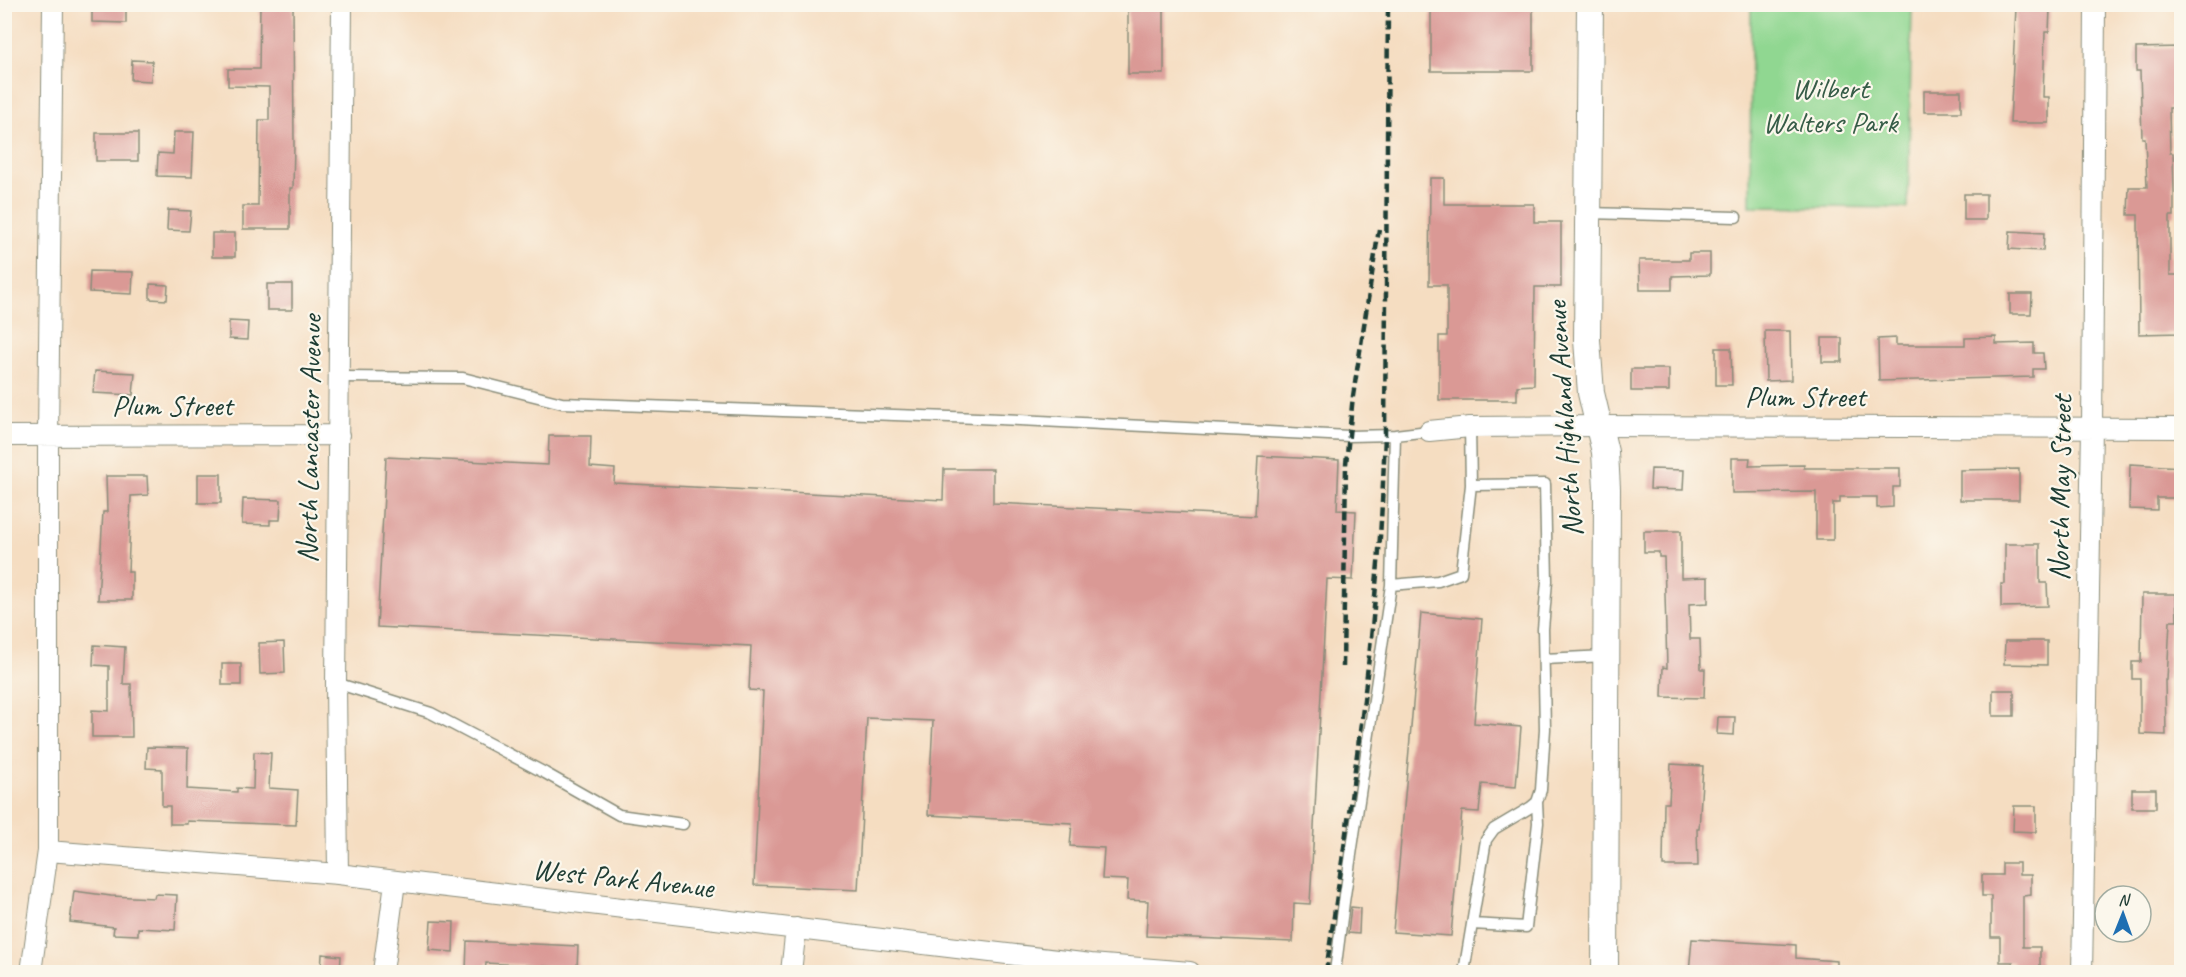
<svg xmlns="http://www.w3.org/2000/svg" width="2186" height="977" viewBox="0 0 2186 977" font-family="Caveat,sans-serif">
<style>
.green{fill:#90d791;stroke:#588a62;stroke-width:1.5}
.building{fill:#da9995}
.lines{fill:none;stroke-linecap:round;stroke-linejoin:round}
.service-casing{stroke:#8a8d7a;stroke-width:13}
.minor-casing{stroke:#8a8d7a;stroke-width:22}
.tertiary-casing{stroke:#8a8d7a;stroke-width:28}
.service{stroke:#fff;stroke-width:10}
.minor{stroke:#fff;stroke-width:20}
.tertiary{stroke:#fff;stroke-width:26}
.rail{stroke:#1f3d34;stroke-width:4.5;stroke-dasharray:9 4.5;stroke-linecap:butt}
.labels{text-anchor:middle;stroke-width:4.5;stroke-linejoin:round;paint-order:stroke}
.park-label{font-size:30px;fill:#365c47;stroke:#fbf7ec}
.street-label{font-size:30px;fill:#1f3d34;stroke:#fbf7ec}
</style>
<rect width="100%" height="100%" fill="#fbf7ec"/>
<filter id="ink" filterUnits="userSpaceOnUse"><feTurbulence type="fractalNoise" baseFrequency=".0167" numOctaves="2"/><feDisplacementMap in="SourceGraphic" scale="12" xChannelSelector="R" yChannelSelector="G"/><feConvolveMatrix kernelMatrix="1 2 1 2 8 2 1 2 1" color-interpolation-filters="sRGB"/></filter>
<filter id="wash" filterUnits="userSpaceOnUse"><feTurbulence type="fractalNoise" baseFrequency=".008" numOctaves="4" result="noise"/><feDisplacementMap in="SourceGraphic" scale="24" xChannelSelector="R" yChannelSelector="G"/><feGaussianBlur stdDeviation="1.35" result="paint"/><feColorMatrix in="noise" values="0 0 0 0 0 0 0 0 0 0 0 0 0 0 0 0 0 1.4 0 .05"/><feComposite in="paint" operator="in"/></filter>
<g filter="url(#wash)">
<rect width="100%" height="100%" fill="#f5ddc1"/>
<path class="green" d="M 1751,5 L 1912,5 L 1908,208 L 1750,206 Z"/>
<g id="blocks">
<path class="building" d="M 92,4 L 126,4 L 126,23 L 92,22 Z
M 260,4 L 293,4 L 294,145 L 293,188 L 290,188 L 290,229 L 243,229 L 243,206 L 258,206 L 259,120 L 269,120 L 269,87 L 228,86 L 228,69 L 259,69 Z
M 1128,4 L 1164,4 L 1164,74 L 1128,74 Z
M 1431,4 L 1533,4 L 1533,71 L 1431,71 Z
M 2016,8 L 2050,9 L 2049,32 L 2045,32 L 2043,97 L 2049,97 L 2049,123 L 2010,123 Z
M 2180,47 L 2181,70 L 2176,70 L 2176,108 L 2169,108 L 2170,153 L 2173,153 L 2174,192 L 2174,216 L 2170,216 L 2170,275 L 2180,275 L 2178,316 L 2181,316 L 2181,333 L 2139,334 L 2138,215 L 2128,215 L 2129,187 L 2147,187 L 2145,138 L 2142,138 L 2140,71 L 2136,71 L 2136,48 Z
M 132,60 L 152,61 L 151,81 L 131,80 Z
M 1924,91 L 1961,91 L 1961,112 L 1924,112 Z
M 174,132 L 194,132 L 192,177 L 157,176 L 158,153 L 173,154 Z
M 96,133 L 138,133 L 138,161 L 96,161 Z
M 1430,178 L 1444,178 L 1444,204 L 1534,204 L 1534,222 L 1561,222 L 1561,287 L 1535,287 L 1534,385 L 1517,386 L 1517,400 L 1439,400 L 1439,336 L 1447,336 L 1447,285 L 1429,285 Z
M 1964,194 L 1986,194 L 1986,220 L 1964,220 Z
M 168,210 L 191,211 L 189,231 L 167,230 Z
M 2010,231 L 2044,233 L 2043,251 L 2009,249 Z
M 212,233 L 235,233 L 235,257 L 212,257 Z
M 1689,253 L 1710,253 L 1710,275 L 1672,276 L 1672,290 L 1640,290 L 1639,260 L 1689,260 Z
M 90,271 L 133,272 L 132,294 L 89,292 Z
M 150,284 L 168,285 L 167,300 L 150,299 Z
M 267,284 L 292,284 L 292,310 L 267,310 Z
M 2010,294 L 2032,294 L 2031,314 L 2010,314 Z
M 229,321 L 248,322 L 247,340 L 229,339 Z
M 1765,331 L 1790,331 L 1791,380 L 1766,381 Z
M 1996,337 L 1996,344 L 2034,343 L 2034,353 L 2043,353 L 2044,369 L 2033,369 L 2033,377 L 1879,381 L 1878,339 L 1896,338 L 1896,345 L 1965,345 L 1965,338 Z
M 1822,338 L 1842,338 L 1842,362 L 1822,362 Z
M 1716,348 L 1731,348 L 1732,385 L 1716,385 Z
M 1631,369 L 1669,369 L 1669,391 L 1631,391 Z
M 95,371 L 135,373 L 133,395 L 93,393 Z
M 549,436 L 591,436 L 590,467 L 615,469 L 614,483 L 943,500 L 944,469 L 993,469 L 993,503 L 1255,516 L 1258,456 L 1339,460 L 1337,510 L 1356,511 L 1353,580 L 1327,579 L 1310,904 L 1294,903 L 1293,942 L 1146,936 L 1148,901 L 1127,900 L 1128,880 L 1102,879 L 1104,848 L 1070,846 L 1072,823 L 928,815 L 933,721 L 867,718 L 858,890 L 754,885 L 763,691 L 749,690 L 751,646 L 377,627 L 386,457 L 548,465 Z
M 1732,458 L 1750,458 L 1749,466 L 1804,465 L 1804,468 L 1900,468 L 1900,487 L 1893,487 L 1893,507 L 1877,508 L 1877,497 L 1840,497 L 1840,503 L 1833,503 L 1833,540 L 1816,540 L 1816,492 L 1732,493 Z
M 2130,464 L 2181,467 L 2181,498 L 2157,498 L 2157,510 L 2129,509 Z
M 1651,469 L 1684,470 L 1683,490 L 1650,489 Z
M 2019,469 L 2019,500 L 1960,500 L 1960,470 Z
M 198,474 L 221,474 L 221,503 L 198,503 Z
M 106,476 L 147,476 L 148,495 L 131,496 L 128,572 L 132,572 L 132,600 L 98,600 L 103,512 L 107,512 Z
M 243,499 L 281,500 L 280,520 L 270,520 L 270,525 L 242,524 Z
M 1644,531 L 1681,531 L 1681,578 L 1708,577 L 1708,603 L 1689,604 L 1690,639 L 1700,639 L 1701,669 L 1705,669 L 1704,698 L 1662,697 L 1663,667 L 1667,668 L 1664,557 L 1659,557 L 1659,552 L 1644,552 Z
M 2005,544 L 2040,544 L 2040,583 L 2047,583 L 2048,606 L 2001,607 L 2001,584 L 2005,584 Z
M 2142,594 L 2176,594 L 2177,621 L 2170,621 L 2167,680 L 2165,680 L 2166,735 L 2140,734 L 2140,679 L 2132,679 L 2132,662 L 2141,662 Z
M 1421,613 L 1482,619 L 1474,723 L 1521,727 L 1516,787 L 1482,784 L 1479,812 L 1462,811 L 1451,936 L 1393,932 Z
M 2005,641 L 2047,641 L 2047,665 L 2004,664 Z
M 284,642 L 285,673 L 260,674 L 259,643 Z
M 94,645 L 125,647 L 123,684 L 131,684 L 132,737 L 92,737 L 92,710 L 109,711 L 109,666 L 93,665 Z
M 222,664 L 241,664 L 241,685 L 222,685 Z
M 1993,690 L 2014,690 L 2014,716 L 1993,716 Z
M 1718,717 L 1735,717 L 1734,735 L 1717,734 Z
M 147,747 L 188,748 L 187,789 L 237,792 L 237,788 L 253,789 L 254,752 L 271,753 L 269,788 L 298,790 L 296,825 L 187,821 L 187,824 L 170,824 L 170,806 L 162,806 L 162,769 L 146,768 Z
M 1671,764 L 1703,766 L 1699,829 L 1697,829 L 1698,866 L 1663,866 L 1664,803 L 1669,803 Z
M 2132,789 L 2156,789 L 2156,808 L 2132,808 Z
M 2014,806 L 2036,806 L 2036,832 L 2013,831 Z
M 2002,863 L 2019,863 L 2019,875 L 2031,875 L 2031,895 L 2023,896 L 2023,947 L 2040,947 L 2040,970 L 2013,970 L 2013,962 L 2000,962 L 2000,937 L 1991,937 L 1991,896 L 1982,896 L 1982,875 L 2002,875 Z
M 74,891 L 111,896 L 154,898 L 155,894 L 177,895 L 175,930 L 138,928 L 138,935 L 113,934 L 114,927 L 70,922 Z
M 1351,907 L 1360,908 L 1359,934 L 1348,933 Z
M 431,921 L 454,922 L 453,952 L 429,950 Z
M 1692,939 L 1796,945 L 1796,958 L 1837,961 L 1837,972 L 1689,972 Z
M 467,941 L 578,946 L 577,968 L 486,963 L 485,972 L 466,972 Z
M 322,954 L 341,956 L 340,972 L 321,972 Z"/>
</g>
</g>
<g filter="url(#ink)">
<use href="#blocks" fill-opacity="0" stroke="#8a8d7a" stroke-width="1.5"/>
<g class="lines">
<defs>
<path id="service" d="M 1588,213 L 1736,217
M 340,377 L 463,378 L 562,403 L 978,418 L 1349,436 L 1395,435 L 1429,431
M 1395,435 L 1391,585 L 1438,581 L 1461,573 L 1471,485
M 1544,659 L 1606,656
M 336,683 L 431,713 L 545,773 L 619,815 L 683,824
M 1472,924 L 1526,927 L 1538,823 L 1537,802
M 1335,972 L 1344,902 L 1391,585
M 1464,972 L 1486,840 L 1494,829 L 1531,807 L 1537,802 L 1541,790 L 1545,729 L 1543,629 L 1547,581 L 1545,484 L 1471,485 L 1470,427"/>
<path id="minor" d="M 1429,431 L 1470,427 L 1599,426 L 2182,428
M 4,436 L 339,435
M 48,851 L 338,874 L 1091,964 L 1190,972
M 338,874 L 336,683 L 342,4
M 31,972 L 48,851 L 48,436 L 53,4
M 383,972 L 395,882
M 791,972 L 796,928
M 2082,972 L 2092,428 L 2095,4"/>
<path id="tertiary" d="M 1590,4 L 1587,340 L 1591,393 L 1605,452 L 1607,489 L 1605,972"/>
</defs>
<use href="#service" class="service-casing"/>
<use href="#minor" class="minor-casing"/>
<use href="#tertiary" class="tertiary-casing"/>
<use href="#service" class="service"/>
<use href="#minor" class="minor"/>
<use href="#tertiary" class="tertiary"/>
<path class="rail" d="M 1343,667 L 1346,464 L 1353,396 L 1379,229
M 1326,972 C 1344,844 1365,715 1376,585 C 1381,535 1383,485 1385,435 L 1388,4"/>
</g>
</g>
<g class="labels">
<g class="park-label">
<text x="1830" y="98">Wilbert<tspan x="1830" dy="34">Walters Park</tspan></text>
</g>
<g class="street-label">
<text x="1805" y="406">Plum Street</text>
<text x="172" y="415">Plum Street</text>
<text transform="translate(1564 419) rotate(-94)" y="10">North Highland Avenue</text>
<text transform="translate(309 439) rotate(-89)" y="10">North Lancaster Avenue</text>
<text transform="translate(2060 488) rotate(-89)" y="10">North May Street</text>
<text transform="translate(623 878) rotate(6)" y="10">West Park Avenue</text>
</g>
</g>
<rect width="2186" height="977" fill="none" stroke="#fbf7ec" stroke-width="24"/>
<g transform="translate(2123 914) rotate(1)"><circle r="28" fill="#fbf7ec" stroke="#a3ada2" stroke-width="1.5"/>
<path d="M0-4.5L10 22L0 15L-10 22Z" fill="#1f6fb2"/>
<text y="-9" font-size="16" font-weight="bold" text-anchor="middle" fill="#1f3d34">N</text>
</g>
</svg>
